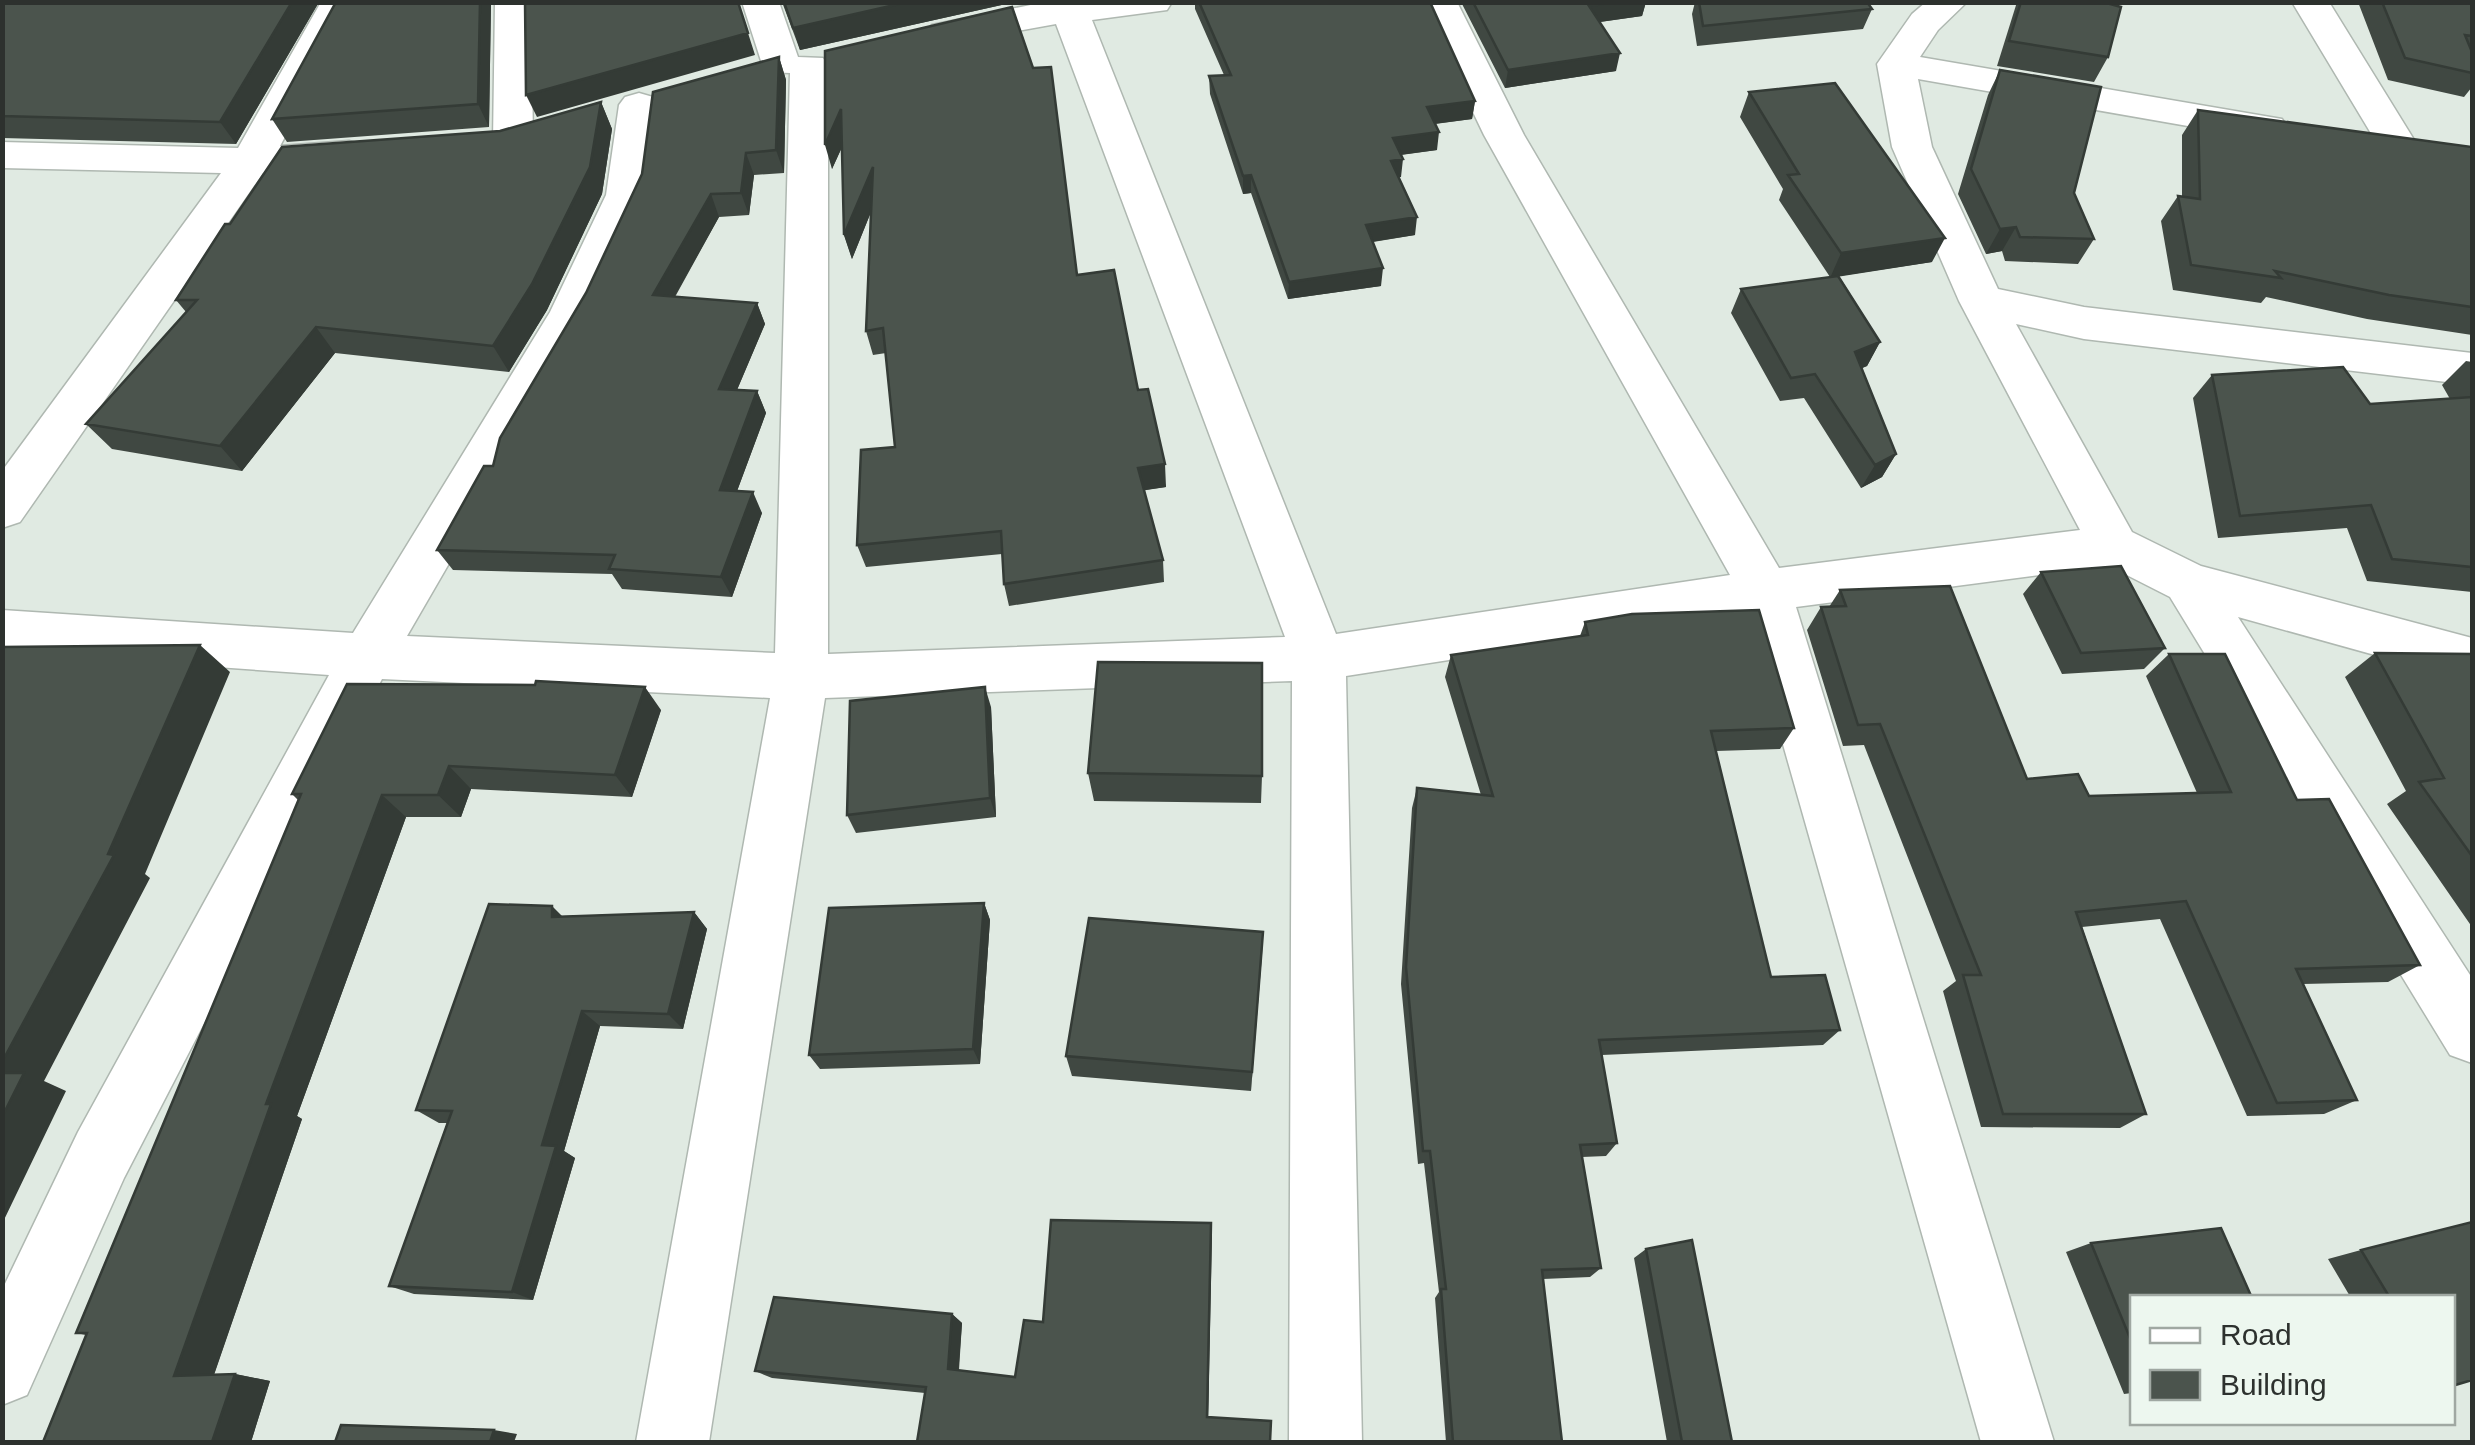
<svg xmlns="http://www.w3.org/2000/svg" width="2475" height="1445" viewBox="0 0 2475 1445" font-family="Helvetica,sans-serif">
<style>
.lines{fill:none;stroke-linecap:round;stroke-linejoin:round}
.minor-casing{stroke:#afb8b1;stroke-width:3}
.minor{fill:#fff;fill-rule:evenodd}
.wall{fill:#404842}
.shaded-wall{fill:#343b36}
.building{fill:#4b544d;stroke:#343b36;stroke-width:2.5}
</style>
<rect width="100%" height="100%" fill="#e0eae2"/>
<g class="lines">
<defs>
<path id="minor" d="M 321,2 L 358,2 L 280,146 L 349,141 L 363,145 L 369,154 L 363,163 L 263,173 L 20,522 L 2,528 L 2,471 L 221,173 L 2,168 L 2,142 L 238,148 Z
M 495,2 L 531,2 L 533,141 L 527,150 L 513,154 L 499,150 L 493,141 Z
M 742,2 L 779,2 L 798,57 L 823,58 L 828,66 L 828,654 L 1285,637 L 1056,24 L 945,44 L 932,41 L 926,33 L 932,25 L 1045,2 L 1172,2 L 1167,10 L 1092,20 L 1336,634 L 1730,575 L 1484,135 L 1420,2 L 1457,2 L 1524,135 L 1779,568 L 2080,530 L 1959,301 L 1892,147 L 1877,64 L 1912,14 L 1926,2 L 1967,2 L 1938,30 L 1920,57 L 2282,119 L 2288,128 L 2282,137 L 2268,140 L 1918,79 L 1932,147 L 1998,289 L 2084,307 L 2472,353 L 2472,385 L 2084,339 L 2016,324 L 2132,532 L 2201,566 L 2472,638 L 2472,682 L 2238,617 L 2472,978 L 2472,1063 L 2450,1055 L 2170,597 L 2109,566 L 1796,607 L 2054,1442 L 1981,1442 L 1746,614 L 1346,676 L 1362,1442 L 1289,1442 L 1292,681 L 825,698 L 709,1442 L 636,1442 L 770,698 L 382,679 L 124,1178 L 27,1395 L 2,1405 L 2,1290 L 78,1132 L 329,675 L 2,652 L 2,610 L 353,633 L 550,312 L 606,195 L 619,105 L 625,97 L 639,93 L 653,97 L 659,105 L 648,195 L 594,313 L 407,636 L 775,653 L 790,73 L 767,72 L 762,64 Z
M 2292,2 L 2329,2 L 2421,151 L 2415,160 L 2401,164 L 2387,160 Z"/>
</defs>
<use href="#minor" class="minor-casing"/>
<use href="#minor" class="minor"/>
</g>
<path class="wall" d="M 2,2 L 319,2 L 236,144 L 2,138 Z
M 336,2 L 491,2 L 489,127 L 287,142 L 272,119 Z
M 782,2 L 1005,2 L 1006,4 L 800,50 Z
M 1195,2 L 1430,2 L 1475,101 L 1472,119 L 1435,124 L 1437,150 L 1401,155 L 1401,177 L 1399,177 L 1415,235 L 1373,242 L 1381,286 L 1288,299 L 1251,193 L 1243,194 L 1210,94 L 1209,76 L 1224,75 L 1195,9 Z
M 1461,2 L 1646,2 L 1642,16 L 1600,22 L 1616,71 L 1505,88 Z
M 1695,2 L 1867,2 L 1872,9 L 1863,29 L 1697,46 L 1692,14 Z
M 2017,2 L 2103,2 L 2108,57 L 2094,82 L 1997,66 Z
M 2358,2 L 2472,2 L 2472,87 L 2464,97 L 2388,80 Z
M 825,51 L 1077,275 L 1138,390 L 1166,487 L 1144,490 L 1163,560 L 1164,582 L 1009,606 L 1004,584 L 1002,554 L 866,567 L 857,545 L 895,447 L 886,353 L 873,355 L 866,331 L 871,212 L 852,259 L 844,235 L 842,147 L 832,169 Z
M 779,57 L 786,80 L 784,173 L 754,175 L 749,215 L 719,217 L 675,297 L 757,303 L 765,324 L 737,390 L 757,391 L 766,413 L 737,491 L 762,513 L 732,597 L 622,589 L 612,574 L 453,570 L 437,550 L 493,466 Z
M 2000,70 L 2074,193 L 2094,239 L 2078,264 L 2005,261 L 2002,251 L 1986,254 L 1958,194 L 1988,95 Z
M 1749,92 L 1932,262 L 1839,276 L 1880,342 L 1867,366 L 1862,368 L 1896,454 L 1882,477 L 1861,488 L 1804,398 L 1780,401 L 1731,313 L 1741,289 L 1830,277 L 1779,200 L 1783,189 L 1740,117 Z
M 601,102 L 612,129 L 602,194 L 547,310 L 509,372 L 335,353 L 242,471 L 112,449 L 86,424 L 186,312 L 176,300 L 500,131 Z
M 2198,110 L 2472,147 L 2472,335 L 2367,319 L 2266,297 L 2261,303 L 2173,290 L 2161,221 L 2178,196 L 2182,197 L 2182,135 Z
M 2466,361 L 2472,362 L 2472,592 L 2367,581 L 2347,528 L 2218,538 L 2193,398 L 2212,375 L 2370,404 L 2450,399 L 2442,385 Z
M 2041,572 L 2165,648 L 2144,669 L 2062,674 L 2023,594 Z
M 1840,590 L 2027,779 L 2089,796 L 2197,793 L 2146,676 L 2169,654 L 2297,800 L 2420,965 L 2388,982 L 2303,984 L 2357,1100 L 2324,1114 L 2247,1116 L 2160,919 L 2082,927 L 2146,1114 L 2120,1128 L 1981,1127 L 1943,991 L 1956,981 L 1864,745 L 1843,746 L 1807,630 L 1821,607 L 1829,607 Z
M 1585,622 L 1794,728 L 1780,749 L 1716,751 L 1771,977 L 1840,1030 L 1823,1045 L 1602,1055 L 1617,1143 L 1606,1156 L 1582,1157 L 1601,1268 L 1590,1277 L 1543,1279 L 1562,1442 L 1446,1442 L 1435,1298 L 1439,1292 L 1424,1163 L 1418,1164 L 1401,984 L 1412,808 L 1417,788 L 1481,795 L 1445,677 L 1451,655 L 1580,636 Z
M 2375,653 L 2472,654 L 2472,927 L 2387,804 L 2406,791 L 2345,677 Z
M 991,707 L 996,817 L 856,833 L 847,815 Z
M 661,710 L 632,797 L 471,789 L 461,817 L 406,817 L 297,1116 L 302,1119 L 214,1375 L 235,1374 L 270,1381 L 251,1442 L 86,1335 L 76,1333 L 298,800 L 292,794 Z
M 1088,773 L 1262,776 L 1261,803 L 1094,801 Z
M 984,903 L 990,920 L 980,1064 L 820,1069 L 809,1055 Z
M 694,912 L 707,929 L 683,1029 L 600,1026 L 564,1151 L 575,1158 L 533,1300 L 414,1294 L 389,1286 L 447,1123 L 439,1123 L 416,1110 L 562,916 Z
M 1263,932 L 1251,1091 L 1072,1076 L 1066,1056 Z
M 1211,1223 L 1208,1417 L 1270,1442 L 925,1393 L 772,1378 L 755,1371 L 952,1314 L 962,1323 L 959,1370 L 1015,1377 L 1043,1322 Z
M 2091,1243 L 2132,1298 L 2132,1393 L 2124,1394 L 2066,1252 Z
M 1646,1249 L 1732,1442 L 1667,1442 L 1634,1258 Z
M 2361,1250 L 2452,1298 L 2351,1298 L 2328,1259 Z"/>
<path class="shaded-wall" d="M 292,2 L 319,2 L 236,144 L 220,122 Z
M 480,2 L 491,2 L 489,127 L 478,104 Z
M 908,2 L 1005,2 L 1006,4 L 800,50 L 793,28 Z
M 1616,2 L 1646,2 L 1642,16 L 1585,24 L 1589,6 Z
M 748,33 L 755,55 L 537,117 L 526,95 Z
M 1620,53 L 1616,71 L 1505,88 L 1508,70 Z
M 779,57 L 786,80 L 784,173 L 776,150 Z
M 1475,101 L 1472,119 L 1425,125 L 1427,107 Z
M 601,102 L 612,129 L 602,194 L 547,310 L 509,372 L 493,346 Z
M 841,109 L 848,134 L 832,169 L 825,145 Z
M 1439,132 L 1437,150 L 1391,156 L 1393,138 Z
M 746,153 L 754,175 L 749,215 L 741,193 Z
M 1403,159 L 1401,177 L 1389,179 L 1391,161 Z
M 873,167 L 879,192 L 852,259 L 844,235 Z
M 1251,175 L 1251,193 L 1243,194 L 1243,176 Z
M 711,194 L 719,217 L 663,317 L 653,295 Z
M 1417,217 L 1415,235 L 1364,243 L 1366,225 Z
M 2016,227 L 2002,251 L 1986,254 L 2000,229 Z
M 1945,238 L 1932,262 L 1830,278 L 1841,253 Z
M 1383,268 L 1381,286 L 1288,299 L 1289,282 Z
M 757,303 L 765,324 L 728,411 L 719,389 Z
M 316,327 L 335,353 L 242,471 L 220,446 Z
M 1880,342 L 1867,366 L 1843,376 L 1855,352 Z
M 757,391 L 766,413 L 730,510 L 720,490 Z
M 1896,454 L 1882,477 L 1861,488 L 1875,465 Z
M 1165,464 L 1166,487 L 1140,491 L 1138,468 Z
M 753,492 L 762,513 L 732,597 L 721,577 Z
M 200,645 L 230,672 L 145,874 L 150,878 L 44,1081 L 66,1091 L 2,1224 L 2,1062 L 108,854 Z
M 645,687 L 661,710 L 632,797 L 615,775 Z
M 985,687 L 991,707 L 996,817 L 990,798 Z
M 449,766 L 471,789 L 461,817 L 438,795 Z
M 382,795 L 406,817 L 297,1116 L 302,1119 L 211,1383 L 174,1376 L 266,1104 Z
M 984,903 L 990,920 L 980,1064 L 973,1049 Z
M 552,906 L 569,923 L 552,917 Z
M 694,912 L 707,929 L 683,1029 L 668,1014 Z
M 1263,932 L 1262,955 L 1251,1091 L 1252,1072 Z
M 582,1011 L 600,1026 L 564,1151 L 575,1158 L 533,1300 L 512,1292 L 542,1145 Z
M 1211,1223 L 1212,1234 L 1208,1423 L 1207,1417 Z
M 952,1314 L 962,1323 L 958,1376 L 948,1369 Z
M 235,1374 L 270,1381 L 251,1442 L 212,1442 Z
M 494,1430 L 517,1434 L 514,1442 L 490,1442 Z"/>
<path class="building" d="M 2,2 L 292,2 L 220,122 L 2,116 Z
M 336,2 L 480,2 L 478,104 L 272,119 Z
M 525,2 L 738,2 L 748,33 L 526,95 Z
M 784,2 L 908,2 L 793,28 Z
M 1199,2 L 1430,2 L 1475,101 L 1427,107 L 1439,132 L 1393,138 L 1403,159 L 1391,161 L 1417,217 L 1366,225 L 1383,268 L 1289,282 L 1251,175 L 1243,176 L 1209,76 L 1231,75 Z
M 1473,2 L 1616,2 L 1589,6 L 1620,53 L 1508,70 Z
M 1699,2 L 1867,2 L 1872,9 L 1703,26 Z
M 2021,2 L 2103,2 L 2121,7 L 2108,57 L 2009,41 Z
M 2382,2 L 2472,2 L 2472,36 L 2465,35 L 2472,52 L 2472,73 L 2405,58 Z
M 1012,7 L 1033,68 L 1051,67 L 1077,275 L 1114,270 L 1138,390 L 1148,389 L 1165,464 L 1138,468 L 1163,560 L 1004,584 L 1001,531 L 857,545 L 861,450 L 895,447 L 883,328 L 866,331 L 873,167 L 844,235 L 841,109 L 825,145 L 825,51 Z
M 779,57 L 776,150 L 746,153 L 741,193 L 711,194 L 653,295 L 757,303 L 719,389 L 757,391 L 720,490 L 753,492 L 721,577 L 609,569 L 615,555 L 437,550 L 484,466 L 493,466 L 500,438 L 586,293 L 642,174 L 653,92 Z
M 2000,70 L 2101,87 L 2074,193 L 2094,239 L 2020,237 L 2016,227 L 2000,229 L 1971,169 Z
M 1835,83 L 1945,238 L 1841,253 L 1788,175 L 1799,174 L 1749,92 Z
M 601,102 L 590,167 L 532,284 L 493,346 L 316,327 L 220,446 L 86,424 L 197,300 L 176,300 L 225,224 L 230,224 L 282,147 L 500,131 Z
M 2198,110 L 2472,147 L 2472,307 L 2389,295 L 2275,271 L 2281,278 L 2191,265 L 2178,196 L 2200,199 Z
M 1838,276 L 1880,342 L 1855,352 L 1896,454 L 1875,465 L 1815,374 L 1791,378 L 1741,289 Z
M 2343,367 L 2370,404 L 2472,397 L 2472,567 L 2392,559 L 2371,505 L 2240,516 L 2212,375 Z
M 2121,566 L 2165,648 L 2081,653 L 2041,572 Z
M 1950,586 L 2027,779 L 2078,774 L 2089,796 L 2231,792 L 2169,654 L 2225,654 L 2297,800 L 2329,799 L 2420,965 L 2296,969 L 2357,1100 L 2277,1103 L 2186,901 L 2076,912 L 2146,1114 L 2003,1114 L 1963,975 L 1981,975 L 1880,724 L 1858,725 L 1821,607 L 1846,606 L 1840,590 Z
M 1759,610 L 1794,728 L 1711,731 L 1771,977 L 1825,975 L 1840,1030 L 1599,1040 L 1617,1143 L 1580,1145 L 1601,1268 L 1542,1270 L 1562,1442 L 1453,1442 L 1441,1289 L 1446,1289 L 1430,1151 L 1423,1151 L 1406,967 L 1417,788 L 1493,796 L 1451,655 L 1588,635 L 1585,622 L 1632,614 Z
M 200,645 L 108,854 L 114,855 L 2,1062 L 2,647 Z
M 2375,653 L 2472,654 L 2472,856 L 2419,782 L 2444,778 Z
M 1098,662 L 1262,663 L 1262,776 L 1088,773 Z
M 536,681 L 645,687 L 615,775 L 449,766 L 438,795 L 382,795 L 266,1104 L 271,1104 L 174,1376 L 235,1374 L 212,1442 L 43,1442 L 87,1333 L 76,1333 L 301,794 L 292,794 L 347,684 L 535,685 Z
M 985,687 L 990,798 L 847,815 L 850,701 Z
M 984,903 L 973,1049 L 809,1055 L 829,908 Z
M 489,904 L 552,906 L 552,917 L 694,912 L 668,1014 L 582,1011 L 542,1145 L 556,1146 L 512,1292 L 389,1286 L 452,1111 L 416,1110 Z
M 1089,918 L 1263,932 L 1252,1072 L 1066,1056 Z
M 2,1073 L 24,1073 L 2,1117 Z
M 1051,1220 L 1211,1223 L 1207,1417 L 1271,1421 L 1270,1442 L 917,1442 L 926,1387 L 755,1371 L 774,1297 L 952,1314 L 948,1369 L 1015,1377 L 1024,1320 L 1043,1322 Z
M 2472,1222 L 2472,1380 L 2452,1386 L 2452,1298 L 2390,1298 L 2361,1250 Z
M 2221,1228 L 2252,1298 L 2132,1298 L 2132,1343 L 2091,1243 Z
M 1692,1240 L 1732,1442 L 1682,1442 L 1646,1249 Z
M 341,1425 L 494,1430 L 490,1442 L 335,1442 Z"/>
<rect width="2475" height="1445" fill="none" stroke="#2d312e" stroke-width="10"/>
<rect x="2130" y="1295" width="325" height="130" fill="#edf7ef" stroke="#a0a8a2" stroke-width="2.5"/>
<rect x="2150" y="1328" width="50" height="15" fill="#ffffff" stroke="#a0a8a2" stroke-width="2.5"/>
<text x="2220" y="1345" font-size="30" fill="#2d312e">Road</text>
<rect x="2150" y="1370" width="50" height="30" fill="#4b544d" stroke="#a0a8a2" stroke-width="2.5"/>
<text x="2220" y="1395" font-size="30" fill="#2d312e">Building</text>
</svg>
